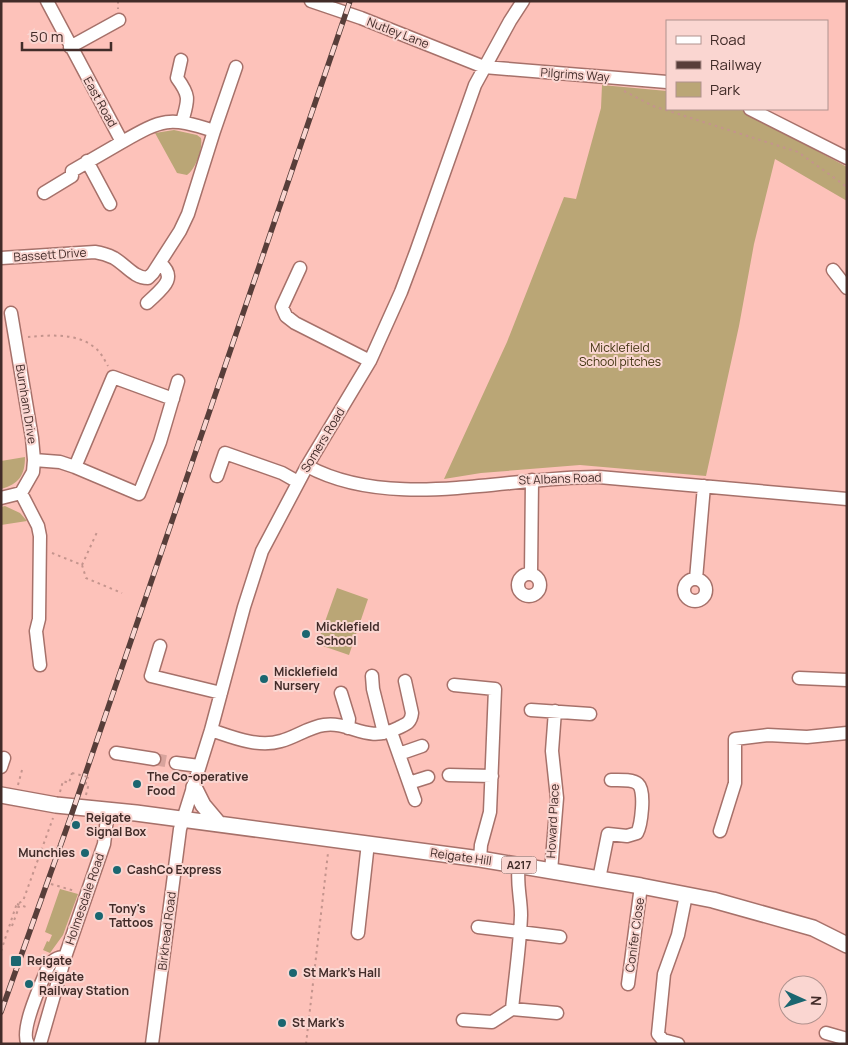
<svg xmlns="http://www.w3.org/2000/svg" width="848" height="1045" viewBox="0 0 848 1045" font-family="Manrope,sans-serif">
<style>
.green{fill:#baa676}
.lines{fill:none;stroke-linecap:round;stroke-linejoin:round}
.minor-tunnel{stroke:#d8a49d;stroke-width:12;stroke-dasharray:12 6;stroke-linecap:butt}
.minor-casing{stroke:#a6716a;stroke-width:15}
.major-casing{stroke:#a6716a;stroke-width:18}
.path{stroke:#c4948d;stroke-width:2;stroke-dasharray:2.5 4;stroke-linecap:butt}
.minor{stroke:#fff;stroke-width:12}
.major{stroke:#fff;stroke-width:15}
.rail-casing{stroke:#583e3a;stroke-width:5.5}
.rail{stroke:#fad6d1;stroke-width:4;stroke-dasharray:11;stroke-linecap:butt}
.path-bridge{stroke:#c4948d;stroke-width:2;stroke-dasharray:2.5 4;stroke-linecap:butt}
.poi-dot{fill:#1b6670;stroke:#fad6d1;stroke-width:2}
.labels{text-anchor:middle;stroke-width:4;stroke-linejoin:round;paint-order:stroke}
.shield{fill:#fad6d1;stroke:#795f5b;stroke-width:1}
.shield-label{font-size:11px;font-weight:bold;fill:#422c29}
.street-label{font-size:12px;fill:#422c29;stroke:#fad6d1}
.park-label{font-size:12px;fill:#3f320e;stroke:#fad6d1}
.poi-label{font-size:12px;font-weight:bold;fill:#422c29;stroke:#fad6d1;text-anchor:start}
</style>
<rect width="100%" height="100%" fill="#fdc2ba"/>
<path class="green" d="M 602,85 L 667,91 L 667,109 L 740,109 L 847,167 L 847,201 L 775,159 L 754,244 L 739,326 L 706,476 L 580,465 L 481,473 L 444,479 L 507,342 L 564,197 L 576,199 L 601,108 Z
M 174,130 L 197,135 L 201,138 C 203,149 196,168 187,175 L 177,173 L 155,133 Z
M 25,457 C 25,475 19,484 1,489 L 1,461 Z
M 5,506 L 20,513 L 27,521 L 1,525 L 1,507 Z
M 337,588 L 368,599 L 349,655 L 317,644 Z
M 60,889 L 78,894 L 63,935 L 50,953 L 43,950 L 47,941 L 49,942 L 52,935 L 45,932 Z"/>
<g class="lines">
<path class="minor-tunnel" d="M 154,759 L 176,763"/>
<defs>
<path id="minor" d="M 47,1 L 122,142 C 163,119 168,116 214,131 L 236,67
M 311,1 L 361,18 L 484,67 L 667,82
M 70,47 L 119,20
M 181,60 L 177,78 C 191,97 188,100 182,122
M 750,109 L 847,158
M 87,161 L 110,204
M 44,193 L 72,176 L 72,171 L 122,142
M 1,258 L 95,252 C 102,253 108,255 114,258 C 126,265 134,278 148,278 L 153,273 L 180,231 L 188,214 L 214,131
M 300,268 L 282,307 L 286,316 L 295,323 L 370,361
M 833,270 L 847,288
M 147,303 C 160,290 179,279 160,263
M 34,460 L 60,462 L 75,467 L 113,377 L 173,399
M 307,466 C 392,512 507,476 599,477 L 847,499
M 75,467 L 139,494 L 160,442 L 178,381
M 217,476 L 225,453 L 282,473 L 298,482
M 21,493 L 38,526 L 40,536 L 39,619 L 36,631 L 40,665
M 1,498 L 21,493 L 33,472 L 34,460 L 32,438 L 11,313
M 531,574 L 532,480
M518 585a11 11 0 1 1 22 0a11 11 0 1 1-22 0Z
M 696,579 L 704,486
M684 590a11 11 0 1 1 22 0a11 11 0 1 1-22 0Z
M 160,646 L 151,676 L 221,693
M 372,676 L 373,689 L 384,733
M 799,678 L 847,680
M 454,685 L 495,689 L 490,812 L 481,845 L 480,859
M 341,693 L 349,719 L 348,728
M 531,710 L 590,714
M 211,730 C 232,737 258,748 281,741 C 296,737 309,727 324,725 C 351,721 366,744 398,728 C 406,724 411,723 412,713 L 405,681
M 391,732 L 415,800
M 116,753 L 154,759
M 399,754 L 422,746
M 176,763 L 199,766
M 1,767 L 4,758
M 449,775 L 492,776
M 409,783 L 428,777
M 720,831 L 735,783 L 735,739 L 768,735 L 807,737 L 847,733
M 519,865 C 516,882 521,898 521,915 C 520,946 515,978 512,1009 L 557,1013
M 551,871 L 557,798 L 552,751 L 555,711
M 599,879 L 608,834 L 627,836 L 637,833 C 641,826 646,791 638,784 C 633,779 618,780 611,780
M 478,927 L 560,937
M 358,933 L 368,843
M 628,984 L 641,886
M 463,1020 L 492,1022 L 512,1009
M 826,1033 L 847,1039
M 28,1044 C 19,1031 42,982 48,967 C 52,960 57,957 65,957
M 40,1044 L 65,957 L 104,844 L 108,810
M 152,1044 L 180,829 L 211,730 L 244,607 L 262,551 L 307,466 L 370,361 L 401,292 L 416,252 L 475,85 L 510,21 L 523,1
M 678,1044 L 663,1040 L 658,1034 L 664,974 L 678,935 L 686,895"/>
<path id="major" d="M 194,787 L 203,805 L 219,824
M 1,795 L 56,805 L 136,813 L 480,859 L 641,886 L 713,900 L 813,928 L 847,945"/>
</defs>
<use href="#minor" class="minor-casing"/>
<use href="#major" class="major-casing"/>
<path class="path" d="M 118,1 L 118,9
M 624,91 L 653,106 L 798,152 L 847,187
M 28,337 C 49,335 77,333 94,347 C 101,352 104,359 108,366
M 52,553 L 82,565 L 86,578 L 122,593
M 82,565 L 98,530
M 18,785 L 22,770
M 60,792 L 63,781 L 69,783 L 72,773
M 86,795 L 88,787 L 85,786 L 88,777
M 51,884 L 75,891
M 17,904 L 26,907
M 12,926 L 19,907 L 16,906
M 1,951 L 16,906 L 17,904 L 23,901 L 53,818
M 306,1044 L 328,853"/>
<use href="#minor" class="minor"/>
<use href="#major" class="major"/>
<defs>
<path id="rail" d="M 1,1012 L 71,816 L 350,1"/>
</defs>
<use href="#rail" class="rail-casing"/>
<use href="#rail" class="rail"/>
<path class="path-bridge" d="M 72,773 L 88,777"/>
</g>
<g class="poi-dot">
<circle cx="306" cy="634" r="5"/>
<circle cx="264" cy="679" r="5"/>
<circle cx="137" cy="784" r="5"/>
<circle cx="76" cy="825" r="5"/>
<circle cx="85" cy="853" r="5"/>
<circle cx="117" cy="870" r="5"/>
<circle cx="99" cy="916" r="5"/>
<rect x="10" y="955" width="12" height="12" rx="2.5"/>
<circle cx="293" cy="973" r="5"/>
<circle cx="29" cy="984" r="5"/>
<circle cx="282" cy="1023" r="5"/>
</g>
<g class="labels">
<rect class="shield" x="501.5" y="856.5" width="35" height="17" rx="4"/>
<g class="shield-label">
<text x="519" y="869">A217</text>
</g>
<g class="street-label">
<text transform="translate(398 33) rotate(21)" y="4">Nutley Lane</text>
<text transform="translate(575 75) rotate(4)" y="4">Pilgrims Way</text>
<text transform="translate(100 102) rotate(61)" y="4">East Road</text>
<text transform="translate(50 255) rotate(-4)" y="4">Bassett Drive</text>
<text transform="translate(26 404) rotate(81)" y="4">Burnham Drive</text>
<text transform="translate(323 440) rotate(-59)" y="4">Somers Road</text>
<text transform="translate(560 479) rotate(-2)" y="4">St Albans Road</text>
<text transform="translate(553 821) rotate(-87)" y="4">Howard Place</text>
<text transform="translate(461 857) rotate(8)" y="4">Reigate Hill</text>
<text transform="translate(85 899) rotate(-71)" y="4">Holmesdale Road</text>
<text transform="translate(167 931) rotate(-83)" y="4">Birkhead Road</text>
<text transform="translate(635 935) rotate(-82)" y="4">Conifer Close</text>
</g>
<g class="park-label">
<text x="620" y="352">Micklefield<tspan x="620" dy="14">School pitches</tspan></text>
</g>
<g class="poi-label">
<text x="316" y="631">Micklefield<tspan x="316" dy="14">School</tspan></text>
<text x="274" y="676">Micklefield<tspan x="274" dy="14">Nursery</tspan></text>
<text x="147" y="781">The Co-operative<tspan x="147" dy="14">Food</tspan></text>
<text x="86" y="822">Reigate<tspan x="86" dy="14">Signal Box</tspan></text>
<text x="75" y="857" text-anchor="end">Munchies</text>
<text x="127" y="874">CashCo Express</text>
<text x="109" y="913">Tony's<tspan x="109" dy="14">Tattoos</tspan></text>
<text x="27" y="965">Reigate</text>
<text x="303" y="977">St Mark's Hall</text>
<text x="39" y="981">Reigate<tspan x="39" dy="14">Railway Station</tspan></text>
<text x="292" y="1027">St Mark's</text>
</g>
</g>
<rect width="848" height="1045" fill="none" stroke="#422c29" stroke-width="5"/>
<rect x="666" y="20" width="162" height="90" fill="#fad6d1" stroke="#b0928e"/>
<rect x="676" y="36" width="25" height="8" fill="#ffffff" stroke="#b0928e"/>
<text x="710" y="45" font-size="15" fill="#422c29">Road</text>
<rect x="676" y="61" width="25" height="8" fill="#583e3a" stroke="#b0928e"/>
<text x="710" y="70" font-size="15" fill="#422c29">Railway</text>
<rect x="676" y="82" width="25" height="15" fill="#baa676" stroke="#b0928e"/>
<text x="710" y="95" font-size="15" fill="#422c29">Park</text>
<g transform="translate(803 1000) rotate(93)"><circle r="24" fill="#fad6d1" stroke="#b0928e"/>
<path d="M0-4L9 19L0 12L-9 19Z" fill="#1b6670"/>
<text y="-8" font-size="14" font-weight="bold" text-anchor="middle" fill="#422c29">N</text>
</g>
<path d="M22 42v8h89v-8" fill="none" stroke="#422c29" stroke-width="2.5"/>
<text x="30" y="42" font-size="15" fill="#422c29" stroke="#fad6d1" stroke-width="4" paint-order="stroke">50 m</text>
</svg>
